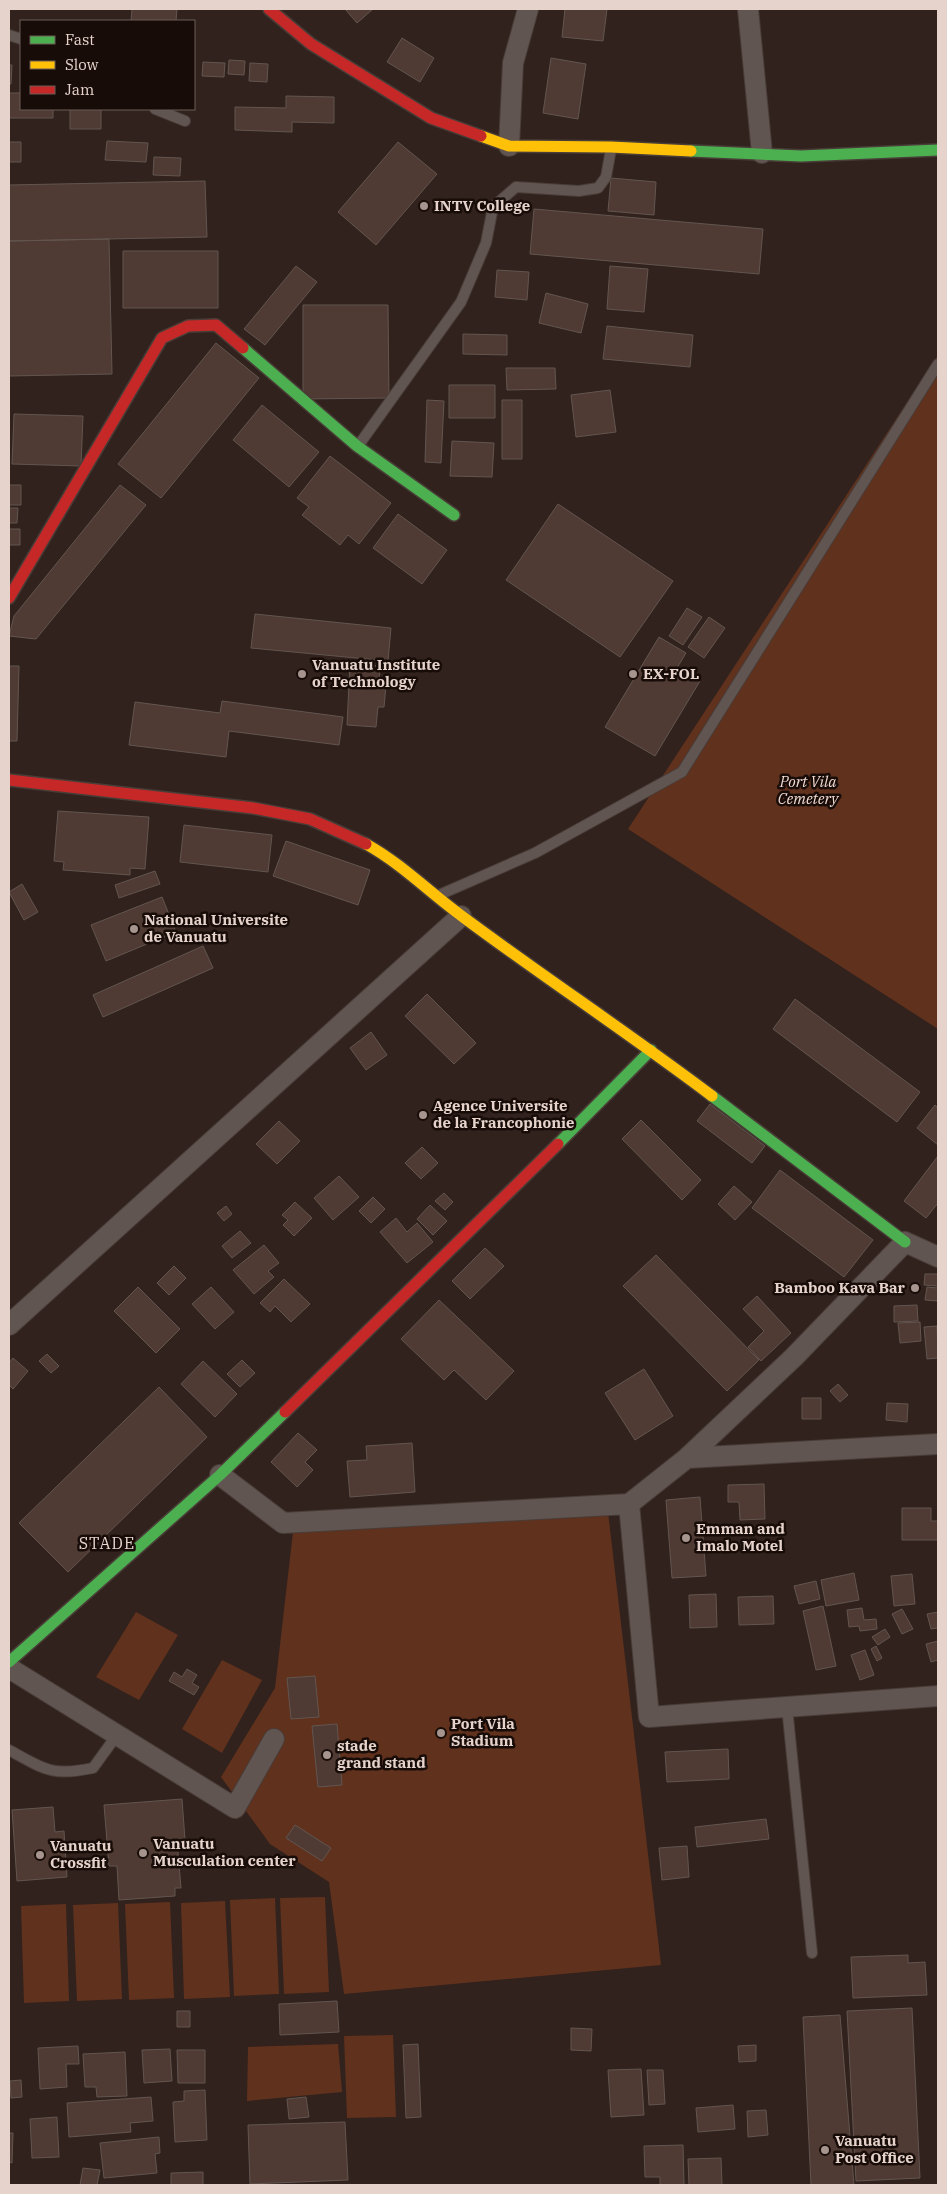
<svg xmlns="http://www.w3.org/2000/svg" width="947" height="2194" viewBox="0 0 947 2194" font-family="'IBM Plex Serif',serif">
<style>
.green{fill:#60311d}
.building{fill:#4f3b33;stroke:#625550}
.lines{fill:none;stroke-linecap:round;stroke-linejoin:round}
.lane-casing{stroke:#493d38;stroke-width:12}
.street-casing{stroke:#493d38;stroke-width:22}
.fast-casing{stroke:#493d38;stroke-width:14}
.slow-casing{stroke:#493d38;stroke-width:14}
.jam-casing{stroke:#493d38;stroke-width:14}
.lane{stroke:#615552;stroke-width:10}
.street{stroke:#615552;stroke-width:20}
.fast{stroke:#4caf50;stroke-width:11}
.slow{stroke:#ffc107;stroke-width:11}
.jam{stroke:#c62828;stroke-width:11}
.poi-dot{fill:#a6958f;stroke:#180c08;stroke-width:2}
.labels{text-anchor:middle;stroke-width:5;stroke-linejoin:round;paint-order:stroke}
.poi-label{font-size:15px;font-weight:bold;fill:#e5d3cc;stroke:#180c08;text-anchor:start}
.park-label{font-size:15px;font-style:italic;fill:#f0dad2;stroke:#180c08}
.neighbourhood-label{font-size:16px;letter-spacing:1px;fill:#e5d3cc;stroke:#180c08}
</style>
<rect width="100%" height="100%" fill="#31221d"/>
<path class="green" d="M 938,355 L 938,1029 L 628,829 Z
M 608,1512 L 661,1965 L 344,1994 L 329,1882 L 270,1844 L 221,1777 L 275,1688 L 293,1532 Z
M 136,1612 L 178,1635 L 139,1700 L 96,1677 Z
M 222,1660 L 262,1680 L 222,1753 L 182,1729 Z
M 325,1897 L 329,1992 L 284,1994 L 280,1898 Z
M 275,1898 L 279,1994 L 234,1996 L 230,1900 Z
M 225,1901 L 230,1997 L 184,1999 L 181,1903 Z
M 170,1902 L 174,1998 L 129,2000 L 125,1904 Z
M 118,1903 L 122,1999 L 77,2001 L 73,1905 Z
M 66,1904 L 69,2001 L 24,2003 L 21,1906 Z
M 393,2035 L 396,2117 L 347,2118 L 344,2036 Z
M 338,2044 L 342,2092 L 247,2101 L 248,2047 Z"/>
<path class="building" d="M 132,9 L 177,9 L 176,21 L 131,21 Z
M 345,9 L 373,9 L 357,23 Z
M 565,9 L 607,9 L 603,41 L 562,37 Z
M 402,38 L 434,58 L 420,82 L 387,62 Z
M 551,58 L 586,64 L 578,119 L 543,113 Z
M 229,60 L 245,61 L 244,75 L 228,74 Z
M 203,62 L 225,63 L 224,77 L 202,76 Z
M 250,63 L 268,64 L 267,82 L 249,81 Z
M 9,65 L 12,65 L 11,84 L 9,84 Z
M 9,93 L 21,93 L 21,109 L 53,109 L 53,118 L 9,118 Z
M 286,96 L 334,97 L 334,123 L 292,122 L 292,132 L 235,130 L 235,107 L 286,108 Z
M 70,109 L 101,109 L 101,129 L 70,129 Z
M 107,141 L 148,143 L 146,162 L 105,160 Z
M 9,142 L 21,142 L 21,162 L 9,162 Z
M 398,142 L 437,174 L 376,245 L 338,212 Z
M 154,157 L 181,158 L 180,176 L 153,175 Z
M 611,178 L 656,182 L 654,215 L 608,211 Z
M 205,181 L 207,237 L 9,241 L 9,185 Z
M 534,209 L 763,229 L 759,274 L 530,254 Z
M 109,239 L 112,374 L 9,376 L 9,241 Z
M 123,251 L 218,251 L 218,308 L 123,308 Z
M 296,266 L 317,282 L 265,345 L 244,329 Z
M 610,266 L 648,269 L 644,312 L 607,309 Z
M 497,270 L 529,272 L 527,300 L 495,297 Z
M 546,293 L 588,304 L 581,333 L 539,323 Z
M 303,305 L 388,305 L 389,398 L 303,399 Z
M 607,326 L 693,335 L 690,367 L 603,359 Z
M 463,334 L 507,335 L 507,355 L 463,354 Z
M 216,343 L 259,378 L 161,498 L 118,464 Z
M 506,368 L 555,368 L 556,389 L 507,390 Z
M 449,385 L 495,385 L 495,418 L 449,418 Z
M 610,390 L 616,432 L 576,437 L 571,395 Z
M 427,400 L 444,401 L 441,463 L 425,462 Z
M 502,400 L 522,400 L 522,459 L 502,459 Z
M 262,405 L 319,452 L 289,487 L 233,440 Z
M 14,414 L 83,416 L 81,466 L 12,464 Z
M 452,441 L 494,443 L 492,477 L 450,476 Z
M 330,456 L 391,503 L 359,544 L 348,535 L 340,545 L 302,515 L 309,507 L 297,498 Z
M 9,485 L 21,485 L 21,505 L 9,505 Z
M 120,485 L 146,505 L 36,639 L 9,636 L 14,616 Z
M 558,504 L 673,581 L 620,657 L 506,580 Z
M 9,508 L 18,508 L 17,523 L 9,523 Z
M 398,514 L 447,550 L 422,584 L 373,548 Z
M 9,529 L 20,529 L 20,545 L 9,545 Z
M 687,608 L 702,617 L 683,645 L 669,636 Z
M 255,614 L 391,628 L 388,661 L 251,648 Z
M 709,617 L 725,628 L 704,658 L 688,647 Z
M 659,637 L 686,653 L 677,668 L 700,681 L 655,756 L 605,727 Z
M 350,664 L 380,666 L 379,686 L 386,686 L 384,707 L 378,707 L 376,727 L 347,725 Z
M 9,666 L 19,666 L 17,741 L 9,741 Z
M 222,701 L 343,717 L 339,745 L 229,731 L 226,757 L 129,745 L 135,702 L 220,713 Z
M 58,811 L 149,817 L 145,869 L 130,868 L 130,875 L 63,870 L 64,862 L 54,861 Z
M 184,825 L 272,835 L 268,872 L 180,862 Z
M 286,841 L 370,870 L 358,905 L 273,876 Z
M 155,871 L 160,884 L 119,898 L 115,885 Z
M 22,884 L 38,912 L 24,920 L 9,892 Z
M 162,897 L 176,932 L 106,961 L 91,925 Z
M 203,946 L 213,968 L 103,1017 L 93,995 Z
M 427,994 L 476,1043 L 454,1064 L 405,1016 Z
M 795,999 L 920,1092 L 897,1122 L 773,1029 Z
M 371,1032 L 387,1055 L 366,1070 L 350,1048 Z
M 710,1104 L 765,1146 L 752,1163 L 697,1121 Z
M 935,1105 L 938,1108 L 938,1145 L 917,1128 Z
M 641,1120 L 701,1180 L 682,1200 L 622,1139 Z
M 279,1121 L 300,1141 L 277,1164 L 256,1144 Z
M 422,1147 L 438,1163 L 421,1179 L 405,1163 Z
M 938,1156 L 938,1203 L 926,1218 L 904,1201 Z
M 780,1170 L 873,1240 L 844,1277 L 752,1208 Z
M 339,1176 L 359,1197 L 333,1220 L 314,1198 Z
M 734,1186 L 752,1202 L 735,1220 L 718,1204 Z
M 444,1193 L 453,1202 L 445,1210 L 435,1201 Z
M 373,1197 L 385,1209 L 371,1223 L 359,1211 Z
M 295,1202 L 312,1218 L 294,1236 L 283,1225 L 288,1220 L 282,1215 Z
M 430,1205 L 447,1221 L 433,1235 L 417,1219 Z
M 226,1206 L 232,1214 L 224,1221 L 217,1213 Z
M 396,1218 L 407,1232 L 417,1223 L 433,1242 L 407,1263 L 380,1232 Z
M 240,1231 L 251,1243 L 232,1258 L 222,1246 Z
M 264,1245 L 279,1263 L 268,1271 L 274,1277 L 254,1294 L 233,1270 Z
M 485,1248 L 504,1266 L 470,1299 L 452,1281 Z
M 656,1255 L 759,1360 L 727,1391 L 623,1286 Z
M 174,1266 L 186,1278 L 169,1295 L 157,1283 Z
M 925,1274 L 938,1274 L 938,1286 L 924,1285 Z
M 284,1279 L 310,1304 L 291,1322 L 275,1306 L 270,1312 L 260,1303 Z
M 138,1287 L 180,1329 L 156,1353 L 114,1311 Z
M 211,1287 L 234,1312 L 215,1329 L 192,1304 Z
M 927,1287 L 938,1288 L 938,1301 L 925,1300 Z
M 757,1296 L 791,1333 L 761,1361 L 748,1347 L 764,1331 L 743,1309 Z
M 439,1300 L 514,1371 L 486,1400 L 454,1370 L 444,1380 L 401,1339 Z
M 917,1305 L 918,1321 L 894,1322 L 894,1306 Z
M 920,1322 L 921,1341 L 900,1343 L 898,1323 Z
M 937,1326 L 938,1358 L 927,1359 L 924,1327 Z
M 47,1354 L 59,1366 L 51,1373 L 39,1361 Z
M 13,1358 L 28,1371 L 13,1389 L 9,1385 L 9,1363 Z
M 242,1360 L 255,1373 L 240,1387 L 227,1374 Z
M 203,1361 L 237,1394 L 215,1417 L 181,1384 Z
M 644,1369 L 673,1416 L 635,1440 L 605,1393 Z
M 838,1384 L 848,1395 L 840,1402 L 830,1391 Z
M 159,1387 L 207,1437 L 68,1572 L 19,1523 Z
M 802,1398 L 821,1398 L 821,1419 L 802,1419 Z
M 887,1403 L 908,1404 L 907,1422 L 886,1420 Z
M 298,1433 L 317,1450 L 305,1462 L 313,1470 L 297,1487 L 271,1462 Z
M 412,1443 L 415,1492 L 350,1497 L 347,1461 L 367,1460 L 366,1446 Z
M 764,1484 L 765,1519 L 740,1520 L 739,1502 L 728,1502 L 728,1485 Z
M 700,1497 L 706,1576 L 672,1578 L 666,1500 Z
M 902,1508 L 931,1508 L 931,1521 L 938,1521 L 938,1540 L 902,1540 Z
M 854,1573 L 859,1600 L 826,1606 L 821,1580 Z
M 912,1574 L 915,1604 L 894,1606 L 891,1576 Z
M 816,1581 L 820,1599 L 799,1604 L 794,1586 Z
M 716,1594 L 717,1627 L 690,1628 L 689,1595 Z
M 773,1596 L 774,1624 L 739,1625 L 738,1597 Z
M 823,1606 L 836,1666 L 816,1670 L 803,1611 Z
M 862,1608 L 864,1620 L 876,1619 L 877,1629 L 860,1631 L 859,1626 L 849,1627 L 847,1610 Z
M 902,1609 L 913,1629 L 902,1634 L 892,1614 Z
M 938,1612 L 938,1628 L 931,1629 L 927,1614 Z
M 885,1629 L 890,1637 L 878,1645 L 872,1637 Z
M 938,1641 L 938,1660 L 931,1662 L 926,1644 Z
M 876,1646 L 882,1658 L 877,1661 L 871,1649 Z
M 865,1650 L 874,1675 L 860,1680 L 851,1655 Z
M 187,1669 L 197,1675 L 192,1683 L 199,1687 L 194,1695 L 169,1681 L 174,1672 L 182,1677 Z
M 315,1676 L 319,1717 L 291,1719 L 287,1678 Z
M 337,1724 L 342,1785 L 318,1787 L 312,1726 Z
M 728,1749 L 729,1779 L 667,1782 L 665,1752 Z
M 182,1799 L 185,1840 L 177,1841 L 181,1888 L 175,1888 L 175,1896 L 119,1900 L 117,1866 L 109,1866 L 104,1805 Z
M 53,1807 L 55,1832 L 64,1831 L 67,1877 L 17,1881 L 12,1810 Z
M 766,1819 L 769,1839 L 697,1847 L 695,1827 Z
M 295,1825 L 331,1848 L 322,1861 L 286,1838 Z
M 687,1846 L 689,1877 L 662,1880 L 659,1848 Z
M 908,1955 L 908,1963 L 925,1962 L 927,1995 L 853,1998 L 851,1957 Z
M 337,2001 L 339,2032 L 280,2035 L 279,2004 Z
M 912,2008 L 920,2178 L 856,2181 L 847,2011 Z
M 177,2011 L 190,2011 L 190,2027 L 177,2027 Z
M 840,2015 L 854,2185 L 811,2185 L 803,2017 Z
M 571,2028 L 592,2029 L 591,2051 L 571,2050 Z
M 418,2044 L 421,2117 L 406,2118 L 403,2045 Z
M 756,2045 L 756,2061 L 739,2062 L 738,2046 Z
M 78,2046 L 79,2064 L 66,2064 L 67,2087 L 40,2089 L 38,2048 Z
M 170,2049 L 172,2081 L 144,2083 L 142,2050 Z
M 177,2050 L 205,2050 L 205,2083 L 178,2083 Z
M 125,2052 L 127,2096 L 97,2097 L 96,2087 L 85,2087 L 83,2054 Z
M 641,2069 L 644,2115 L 611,2117 L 608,2070 Z
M 647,2070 L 663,2070 L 665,2104 L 649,2105 Z
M 21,2080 L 22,2097 L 11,2098 L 10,2081 Z
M 205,2090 L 207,2140 L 175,2142 L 173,2102 L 184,2101 L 184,2091 Z
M 151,2097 L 153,2121 L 130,2123 L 131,2132 L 69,2137 L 67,2103 Z
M 306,2097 L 309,2117 L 289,2119 L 287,2099 Z
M 733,2105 L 735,2129 L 698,2132 L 696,2108 Z
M 766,2110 L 768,2135 L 748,2137 L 747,2111 Z
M 57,2117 L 59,2157 L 32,2158 L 30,2119 Z
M 345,2122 L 348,2180 L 250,2184 L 248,2125 Z
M 9,2133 L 13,2133 L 12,2163 L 9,2162 Z
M 159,2137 L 160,2153 L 155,2154 L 157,2173 L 104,2178 L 100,2143 Z
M 683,2145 L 684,2185 L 660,2185 L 660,2177 L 645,2177 L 644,2146 Z
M 721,2158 L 722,2185 L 689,2185 L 688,2159 Z
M 83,2168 L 100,2170 L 97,2185 L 80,2185 Z
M 203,2172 L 203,2185 L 171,2185 L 171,2173 Z"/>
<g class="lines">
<defs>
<path id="lane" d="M 9,35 L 21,39
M 155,109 L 185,121
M 358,446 L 461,302 L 486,243 L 493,207 L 516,187 L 579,191 L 598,188 L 606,177 L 611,149
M 439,895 L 535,853 L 682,772 L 938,364
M 787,1707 L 812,1953
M 9,1750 C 44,1769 51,1777 93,1768 L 117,1735"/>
<path id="street" d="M 748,9 L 762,153
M 509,146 L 513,63 L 528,9
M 9,1325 L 461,916
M 687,1458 L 938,1444
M 220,1475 L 283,1523 L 629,1504 L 687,1458 L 794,1357 L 905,1242 L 938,1257
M 629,1504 L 649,1717 L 938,1696
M 9,1668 L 235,1808 L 274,1739"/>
<path id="fast" d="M 691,151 L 801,156 L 938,150
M 243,348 L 357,446 L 454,515
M 712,1096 L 905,1242
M 558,1144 L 651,1050
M 9,1662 L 220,1475 L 285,1412"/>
<path id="slow" d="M 481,136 L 509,146 L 611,147 L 691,151
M 366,844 C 402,864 430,893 463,917 C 545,978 630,1034 712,1096"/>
<path id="jam" d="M 269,9 L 311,44 L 431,118 L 481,136
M 9,598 L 162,338 L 188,326 L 216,325 L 243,348
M 9,780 L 253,808 L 310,819 L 366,844
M 285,1412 L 558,1144"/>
</defs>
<use href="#lane" class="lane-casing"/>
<use href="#street" class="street-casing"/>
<use href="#fast" class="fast-casing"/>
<use href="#slow" class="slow-casing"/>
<use href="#jam" class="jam-casing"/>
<use href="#lane" class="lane"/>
<use href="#street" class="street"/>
<use href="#fast" class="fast"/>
<use href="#slow" class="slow"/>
<use href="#jam" class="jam"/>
</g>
<g class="poi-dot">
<circle cx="424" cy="206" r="5"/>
<circle cx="302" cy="674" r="5"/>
<circle cx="633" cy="674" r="5"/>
<circle cx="134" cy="929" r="5"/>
<circle cx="423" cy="1115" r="5"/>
<circle cx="915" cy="1288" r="5"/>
<circle cx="686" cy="1538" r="5"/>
<circle cx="441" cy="1733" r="5"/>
<circle cx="327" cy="1755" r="5"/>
<circle cx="143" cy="1853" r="5"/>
<circle cx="40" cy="1855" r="5"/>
<circle cx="825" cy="2150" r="5"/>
</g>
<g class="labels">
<g class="poi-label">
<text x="434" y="211">INTV College</text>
<text x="312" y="670">Vanuatu Institute<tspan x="312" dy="17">of Technology</tspan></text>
<text x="643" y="679">EX-FOL</text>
<text x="144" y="925">National Universite<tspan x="144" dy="17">de Vanuatu</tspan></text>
<text x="433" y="1111">Agence Universite<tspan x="433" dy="17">de la Francophonie</tspan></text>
<text x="905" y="1293" text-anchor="end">Bamboo Kava Bar</text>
<text x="696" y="1534">Emman and<tspan x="696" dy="17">Imalo Motel</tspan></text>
<text x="451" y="1729">Port Vila<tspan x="451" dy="17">Stadium</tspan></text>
<text x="337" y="1751">stade<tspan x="337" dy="17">grand stand</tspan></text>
<text x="153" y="1849">Vanuatu<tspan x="153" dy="17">Musculation center</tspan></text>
<text x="50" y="1851">Vanuatu<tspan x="50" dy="17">Crossfit</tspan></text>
<text x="835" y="2146">Vanuatu<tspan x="835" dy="17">Post Office</tspan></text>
</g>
<g class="park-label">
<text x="808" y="787">Port Vila<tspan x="808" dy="17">Cemetery</tspan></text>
</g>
<g class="neighbourhood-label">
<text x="107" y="1549">STADE</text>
</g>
</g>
<rect width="947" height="2194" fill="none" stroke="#e5d3cc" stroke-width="20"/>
<rect x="20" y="20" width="175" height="90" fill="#180c08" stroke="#6a5c56"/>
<rect x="30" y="36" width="25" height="8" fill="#4caf50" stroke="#6a5c56"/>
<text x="65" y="45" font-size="15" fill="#e5d3cc">Fast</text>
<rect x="30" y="61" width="25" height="8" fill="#ffc107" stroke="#6a5c56"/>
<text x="65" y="70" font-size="15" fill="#e5d3cc">Slow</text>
<rect x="30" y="86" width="25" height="8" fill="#c62828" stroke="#6a5c56"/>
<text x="65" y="95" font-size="15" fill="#e5d3cc">Jam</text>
</svg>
